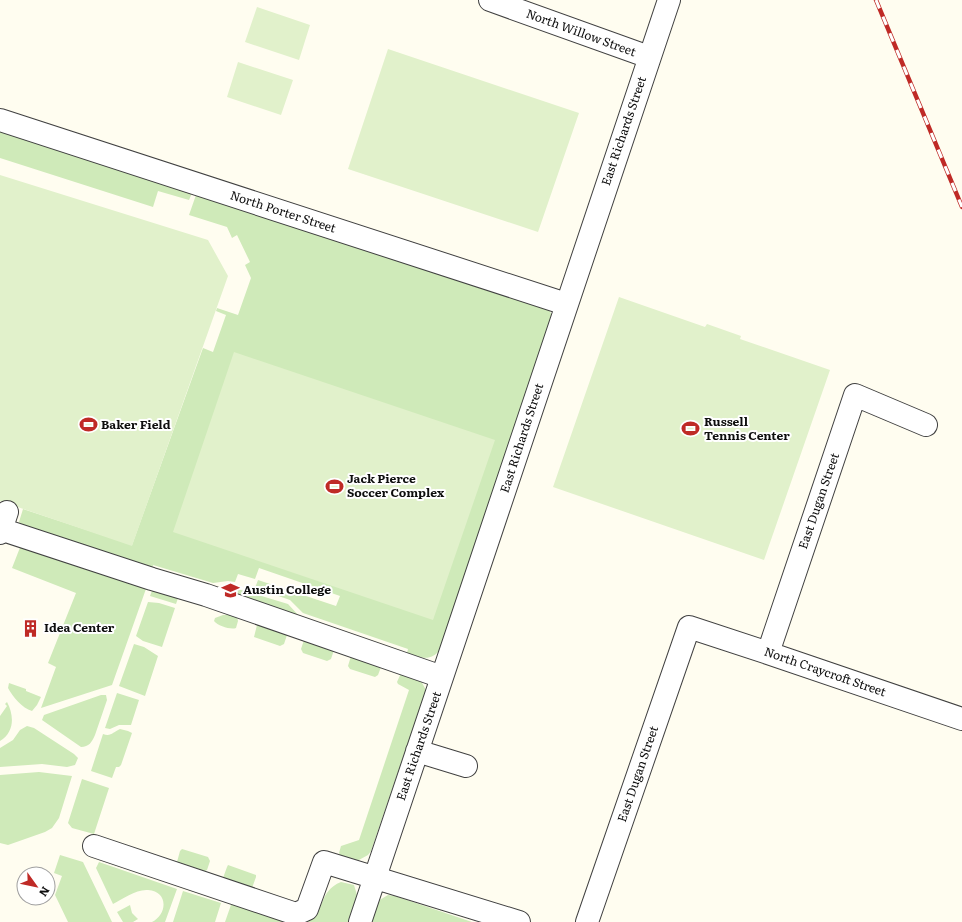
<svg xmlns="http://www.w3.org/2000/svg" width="962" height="922" viewBox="0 0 962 922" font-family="Literata,serif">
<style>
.green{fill:#cfeab9}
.pitch{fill:#e1f1cb}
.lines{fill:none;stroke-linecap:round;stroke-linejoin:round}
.minor-casing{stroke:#414141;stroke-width:24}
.minor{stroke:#fff;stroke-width:22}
.rail-casing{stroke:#bf2a26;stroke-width:4.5}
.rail{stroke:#fff;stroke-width:3;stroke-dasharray:9;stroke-linecap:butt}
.labels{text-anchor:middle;stroke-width:4;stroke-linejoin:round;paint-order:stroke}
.street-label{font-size:12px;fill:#0e0e0e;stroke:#fff}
.poi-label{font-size:12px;font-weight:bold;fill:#0e0e0e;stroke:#fff;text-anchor:start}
</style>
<rect width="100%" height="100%" fill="#fffdf0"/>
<path class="green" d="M 0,128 L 192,193 L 189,200 L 158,191 L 153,207 L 0,158 Z
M 196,195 L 548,307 L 552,316 L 441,649 C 430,662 422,658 407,653 L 408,649 L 303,613 L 290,600 L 255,588 L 258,580 L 336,606 L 340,596 L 259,568 L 255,579 L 238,574 L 235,582 L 228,581 L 213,583 L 153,565 L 152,570 L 21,525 L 19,522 L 23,509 L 132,545 L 203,348 L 213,352 L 226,315 L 216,311 L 217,308 L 238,315 L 251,278 L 245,265 L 250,262 L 237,235 L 232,238 L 227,227 L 189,215 Z
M 21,545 L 147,586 L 112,685 L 41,708 L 56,667 L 48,663 L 76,593 L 12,568 Z
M 228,586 L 288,604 L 300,617 L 215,588 Z
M 153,588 L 178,598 L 176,604 L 150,596 Z
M 148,602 L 159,603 L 175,608 L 162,647 L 143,641 L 136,636 Z
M 223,615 L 230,615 L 237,617 L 238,621 L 236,628 C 231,630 218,626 214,621 L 215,618 Z
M 259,623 L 286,633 L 287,635 L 284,644 L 280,646 L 254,637 L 257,625 Z
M 304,640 L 334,650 L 331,659 L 327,661 L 303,653 L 301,649 Z
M 134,644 L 144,647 L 158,656 L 145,696 L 119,686 Z
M 351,656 L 381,667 L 378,675 L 375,677 L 350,669 L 348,666 Z
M 401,673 L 421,681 L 426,690 L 371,851 L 368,855 L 357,861 L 341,857 L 339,853 L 341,846 L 359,840 L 409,690 L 398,684 L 397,682 Z
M 9,683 L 26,689 L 26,691 L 41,697 L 37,705 L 32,711 C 22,708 13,697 8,688 Z
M 117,693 L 139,700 L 131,725 L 119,725 L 110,729 L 105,728 Z
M 101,695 L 106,695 L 107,700 L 95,735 C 92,742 89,747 81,747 L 42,720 L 44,715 Z
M 7,702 C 14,715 15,732 0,741 L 0,716 L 7,706 L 5,704 Z
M 27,726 L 34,728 L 74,754 L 78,758 L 75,765 L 67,767 L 42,764 L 0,767 L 0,748 L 13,740 L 20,730 Z
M 120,729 L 128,731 L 132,733 L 121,765 L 119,767 L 116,767 L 112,778 L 91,771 L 103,734 C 111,737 113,732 120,729 Z
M 39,772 L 72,776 L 59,818 L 52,828 L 45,832 L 8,845 L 0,843 L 0,775 Z
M 82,779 L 109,788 L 94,834 L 72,828 L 68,823 Z
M 182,849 L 208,857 L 210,861 L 207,870 L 203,872 L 177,862 L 180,851 Z
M 60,855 L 83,862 L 112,922 L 68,922 L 55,895 L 62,876 L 54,873 Z
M 99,862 L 177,889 L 165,922 L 152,922 C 168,914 168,891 148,890 C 136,889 123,899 113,904 L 96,868 Z
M 228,865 L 256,875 L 256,877 L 252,888 L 223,878 L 227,867 Z
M 341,882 L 354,885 L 357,895 L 348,922 L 306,922 C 326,912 318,891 341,882 Z
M 183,891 L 221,903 L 215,922 L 173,922 Z
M 388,895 L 395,896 L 472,922 L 369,922 L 378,901 Z
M 232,902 L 289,922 L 225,922 Z
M 130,905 L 132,913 L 138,919 L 133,922 L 123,922 L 117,912 Z"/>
<path class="pitch" d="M 257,7 L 310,25 L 299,60 L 245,42 Z
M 388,49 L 579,113 L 538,232 L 348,169 Z
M 238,62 L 293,80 L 281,115 L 227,97 Z
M 0,175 L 208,240 L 228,276 L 132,546 L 0,501 Z
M 619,297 L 705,327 L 707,324 L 741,336 L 740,339 L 830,370 L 764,560 L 553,487 Z
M 234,352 L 495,440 L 433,620 L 173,532 Z"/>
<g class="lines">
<defs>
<path id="minor" d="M 490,0 L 649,57
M 0,120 L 566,304
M 0,529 L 152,579 L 206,595 L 442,677
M 0,533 L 7,512
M 768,653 L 855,395 L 926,425
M 417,751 L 466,766
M 94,846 L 296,914 L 307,909 L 324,862 L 519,922
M 360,922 L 669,0
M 587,922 L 689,627 L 768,653 L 962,719"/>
</defs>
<use href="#minor" class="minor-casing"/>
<use href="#minor" class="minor"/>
<defs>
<path id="rail" d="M 876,0 L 962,207"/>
</defs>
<use href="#rail" class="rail-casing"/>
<use href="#rail" class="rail"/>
</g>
<defs>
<symbol id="stadium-bare" viewBox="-9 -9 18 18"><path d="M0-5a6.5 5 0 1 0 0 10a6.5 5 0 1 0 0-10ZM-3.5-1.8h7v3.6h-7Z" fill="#bf2a26" stroke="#fff" stroke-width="2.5" paint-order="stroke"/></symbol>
<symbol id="university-bare" viewBox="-9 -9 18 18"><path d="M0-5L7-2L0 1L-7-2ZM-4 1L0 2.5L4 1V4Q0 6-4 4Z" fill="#bf2a26" stroke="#fff" stroke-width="2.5" paint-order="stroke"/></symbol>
<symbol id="building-bare" viewBox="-9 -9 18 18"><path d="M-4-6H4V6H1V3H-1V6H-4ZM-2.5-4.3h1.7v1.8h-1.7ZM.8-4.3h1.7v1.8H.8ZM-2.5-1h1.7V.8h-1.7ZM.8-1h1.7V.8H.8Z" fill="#bf2a26" stroke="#fff" stroke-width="2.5" paint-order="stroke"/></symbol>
</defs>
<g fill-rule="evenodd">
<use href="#stadium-bare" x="76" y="412" width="25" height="25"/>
<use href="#stadium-bare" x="678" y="416" width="25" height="25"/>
<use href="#stadium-bare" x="322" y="474" width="25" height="25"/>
<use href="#university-bare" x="218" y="578" width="25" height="25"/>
<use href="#building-bare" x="18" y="616" width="25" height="25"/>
</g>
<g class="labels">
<g class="street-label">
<text transform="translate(581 33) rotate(20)" y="4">North Willow Street</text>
<text transform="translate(624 131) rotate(-71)" y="4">East Richards Street</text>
<text transform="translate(283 212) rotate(18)" y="4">North Porter Street</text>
<text transform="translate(522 438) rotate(-72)" y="4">East Richards Street</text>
<text transform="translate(819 501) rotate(-71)" y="4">East Dugan Street</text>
<text transform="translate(825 672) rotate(19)" y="4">North Craycroft Street</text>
<text transform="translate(419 746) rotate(-71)" y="4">East Richards Street</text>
<text transform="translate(638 774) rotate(-71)" y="4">East Dugan Street</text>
</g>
<g class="poi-label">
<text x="704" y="426">Russell<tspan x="704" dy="14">Tennis Center</tspan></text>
<text x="101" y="429">Baker Field</text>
<text x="347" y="483">Jack Pierce<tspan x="347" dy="14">Soccer Complex</tspan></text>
<text x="243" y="594">Austin College</text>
<text x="44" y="632">Idea Center</text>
</g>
</g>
<g transform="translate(36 886) rotate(123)"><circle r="19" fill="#ffffff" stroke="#9f9f9f"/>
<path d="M0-3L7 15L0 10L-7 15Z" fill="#bf2a26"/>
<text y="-6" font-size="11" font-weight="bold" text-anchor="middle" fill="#0e0e0e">N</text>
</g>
</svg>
